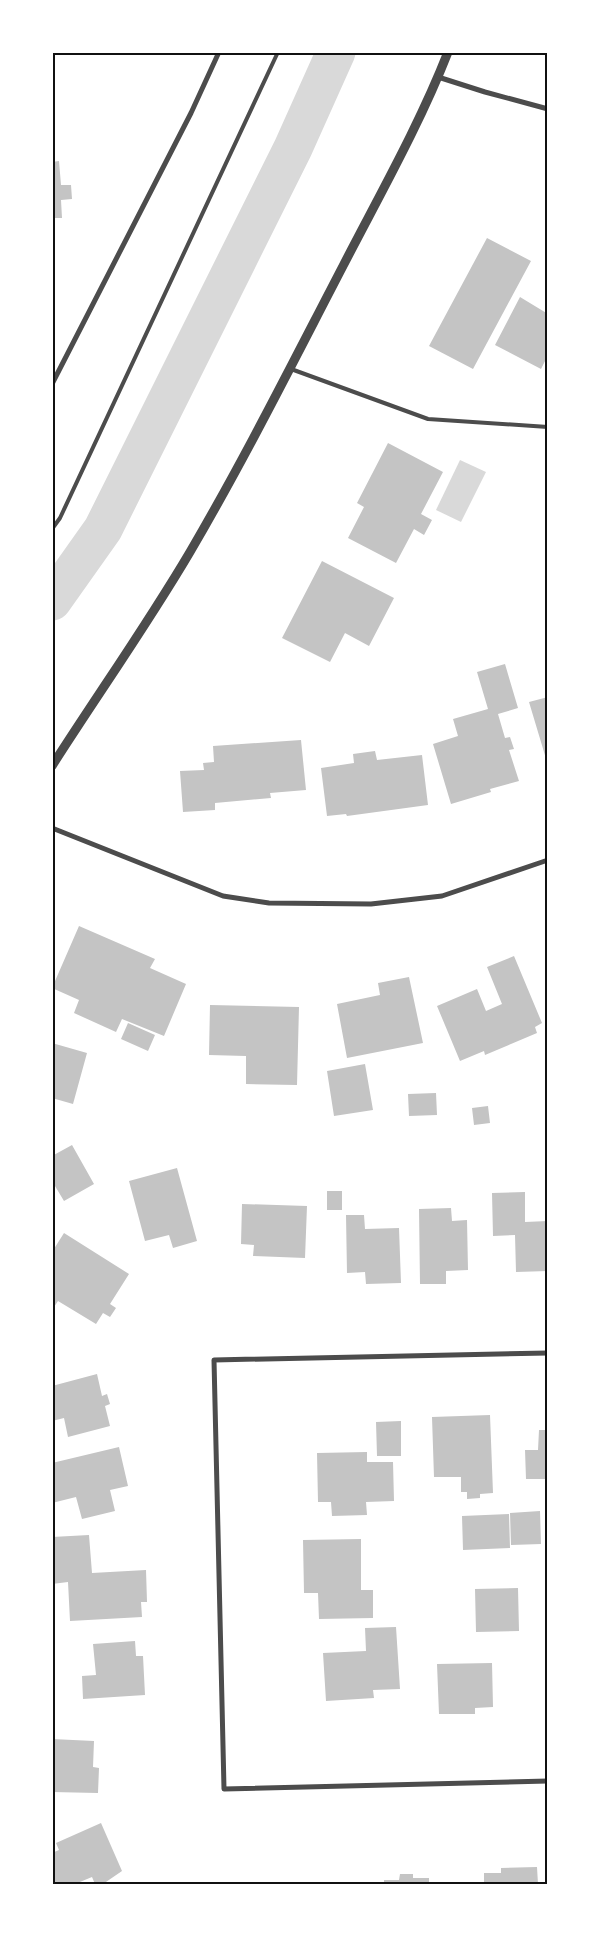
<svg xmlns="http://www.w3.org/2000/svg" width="600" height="1937" viewBox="0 0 600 1937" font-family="Roboto,sans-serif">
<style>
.water{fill:#d9d9d9}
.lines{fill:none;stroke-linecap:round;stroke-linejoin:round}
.canal{stroke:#d9d9d9;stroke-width:39}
.building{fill:#c4c4c4}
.service{stroke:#4c4c4c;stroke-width:4}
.minor{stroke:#4c4c4c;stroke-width:5}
.tertiary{stroke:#4c4c4c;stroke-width:9}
.neatline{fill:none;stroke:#111;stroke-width:2}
</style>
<rect width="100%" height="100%" fill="#fff"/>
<path class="water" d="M 460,460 L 486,472 L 461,522 L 436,510 Z"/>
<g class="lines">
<path class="canal" d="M 52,601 L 103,529 L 293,148 L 336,52"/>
</g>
<path class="building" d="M 59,161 L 61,185 L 71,185 L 72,199 L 61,200 L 62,218 L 52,218 L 52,162 Z
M 487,238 L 531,261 L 473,369 L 429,346 Z
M 520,297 L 548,314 L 548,355 L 541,369 L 495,345 Z
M 388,443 L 443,472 L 421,514 L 432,520 L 424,535 L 414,529 L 396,563 L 348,538 L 364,507 L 357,503 Z
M 322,561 L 394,598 L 369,646 L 345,633 L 330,662 L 282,638 Z
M 505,664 L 518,708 L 498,714 L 505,738 L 510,737 L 514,749 L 509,750 L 519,781 L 490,789 L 491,792 L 451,804 L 433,744 L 458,736 L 453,719 L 488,709 L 477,672 Z
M 548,697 L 548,762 L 547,762 L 529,702 Z
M 301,740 L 306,790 L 270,793 L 271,798 L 215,803 L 215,810 L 183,812 L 180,771 L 204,770 L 203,763 L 214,762 L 213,746 Z
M 375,751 L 377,760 L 422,755 L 428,805 L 347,816 L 346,814 L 327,816 L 321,768 L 354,763 L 353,754 Z
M 79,926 L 155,959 L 150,968 L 186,984 L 164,1036 L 122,1019 L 116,1032 L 74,1013 L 79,1000 L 52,988 Z
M 514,956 L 542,1023 L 535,1027 L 537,1033 L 485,1055 L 484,1051 L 460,1061 L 437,1006 L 477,989 L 486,1011 L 502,1004 L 487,967 Z
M 409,977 L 423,1043 L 347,1058 L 337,1004 L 380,995 L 378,983 Z
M 210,1005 L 299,1007 L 297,1085 L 246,1084 L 246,1056 L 209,1055 Z
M 128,1023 L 155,1035 L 148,1051 L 121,1039 Z
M 52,1043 L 87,1053 L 73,1104 L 52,1098 Z
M 365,1064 L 373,1110 L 334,1116 L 327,1071 Z
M 436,1093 L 437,1115 L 409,1116 L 408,1094 Z
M 488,1106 L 490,1123 L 474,1125 L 472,1108 Z
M 72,1145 L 94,1184 L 64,1201 L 52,1181 L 52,1156 Z
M 177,1168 L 197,1241 L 173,1248 L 169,1235 L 145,1241 L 129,1181 Z
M 327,1191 L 342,1191 L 342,1210 L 327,1210 Z
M 525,1192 L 525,1222 L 548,1221 L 548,1271 L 516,1272 L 515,1235 L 493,1236 L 492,1193 Z
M 242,1204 L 307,1206 L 305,1258 L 253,1256 L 254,1245 L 241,1244 Z
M 451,1208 L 452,1221 L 467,1220 L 468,1270 L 446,1271 L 446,1284 L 420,1284 L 419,1209 Z
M 346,1215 L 364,1215 L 365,1229 L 399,1228 L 401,1283 L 366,1284 L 365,1272 L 347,1273 Z
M 64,1233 L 129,1274 L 110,1304 L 116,1308 L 110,1317 L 103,1313 L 96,1324 L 58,1301 L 52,1310 L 52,1252 Z
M 97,1374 L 102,1396 L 107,1394 L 110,1404 L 105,1406 L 110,1426 L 68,1437 L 64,1418 L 52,1421 L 52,1386 Z
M 490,1415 L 493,1493 L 480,1494 L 480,1498 L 467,1499 L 467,1492 L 461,1492 L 461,1477 L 434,1477 L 432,1417 Z
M 401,1421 L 401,1456 L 377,1456 L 376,1422 Z
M 539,1430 L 548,1430 L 548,1479 L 526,1479 L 525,1450 L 538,1450 Z
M 119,1447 L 128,1486 L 110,1490 L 115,1511 L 82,1519 L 76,1497 L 52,1503 L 52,1463 Z
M 367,1452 L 367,1462 L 393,1462 L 394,1501 L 366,1502 L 367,1515 L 332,1516 L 331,1502 L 318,1502 L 317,1453 Z
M 540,1511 L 541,1544 L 511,1545 L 510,1513 Z
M 509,1514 L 510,1548 L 463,1550 L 462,1516 Z
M 89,1535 L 92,1573 L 146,1570 L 147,1602 L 141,1602 L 142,1617 L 70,1621 L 68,1582 L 52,1584 L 52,1537 Z
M 361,1539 L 361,1590 L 373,1590 L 373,1618 L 319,1619 L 318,1593 L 304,1593 L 303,1540 Z
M 518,1588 L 519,1631 L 476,1632 L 475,1589 Z
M 396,1627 L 400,1689 L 373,1690 L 374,1698 L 326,1701 L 323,1653 L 366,1651 L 365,1628 Z
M 135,1641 L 136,1656 L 143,1656 L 145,1695 L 83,1699 L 82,1676 L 96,1675 L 93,1644 Z
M 492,1663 L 493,1707 L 475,1708 L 475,1714 L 439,1714 L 437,1664 Z
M 52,1739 L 94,1741 L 93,1767 L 99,1768 L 98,1793 L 52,1792 Z
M 101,1823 L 122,1871 L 103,1884 L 95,1884 L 92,1877 L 75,1884 L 52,1884 L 52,1853 L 59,1850 L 56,1843 Z
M 537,1867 L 538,1884 L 484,1884 L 484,1873 L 501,1873 L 501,1868 Z
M 400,1874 L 413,1874 L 413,1878 L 429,1878 L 429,1884 L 384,1884 L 384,1880 L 399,1880 Z"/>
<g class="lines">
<path class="service" d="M 291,369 L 428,419 L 548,427
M 52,529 L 60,518 L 278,52"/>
<path class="minor" d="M 438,77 L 485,92 L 548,109
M 52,384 L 191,113 L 219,52
M 52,828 L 223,896 L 269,903 L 371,904 L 442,896 L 548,860
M 548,1353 L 214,1360 L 224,1789 L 548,1781"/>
<path class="tertiary" d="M 52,766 C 98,694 147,625 190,552 C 245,458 293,362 343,266 C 379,196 419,126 448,52"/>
</g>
<rect width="600" height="1937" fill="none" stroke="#ffffff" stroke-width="108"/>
<rect x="54" y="54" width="492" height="1829" class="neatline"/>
</svg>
